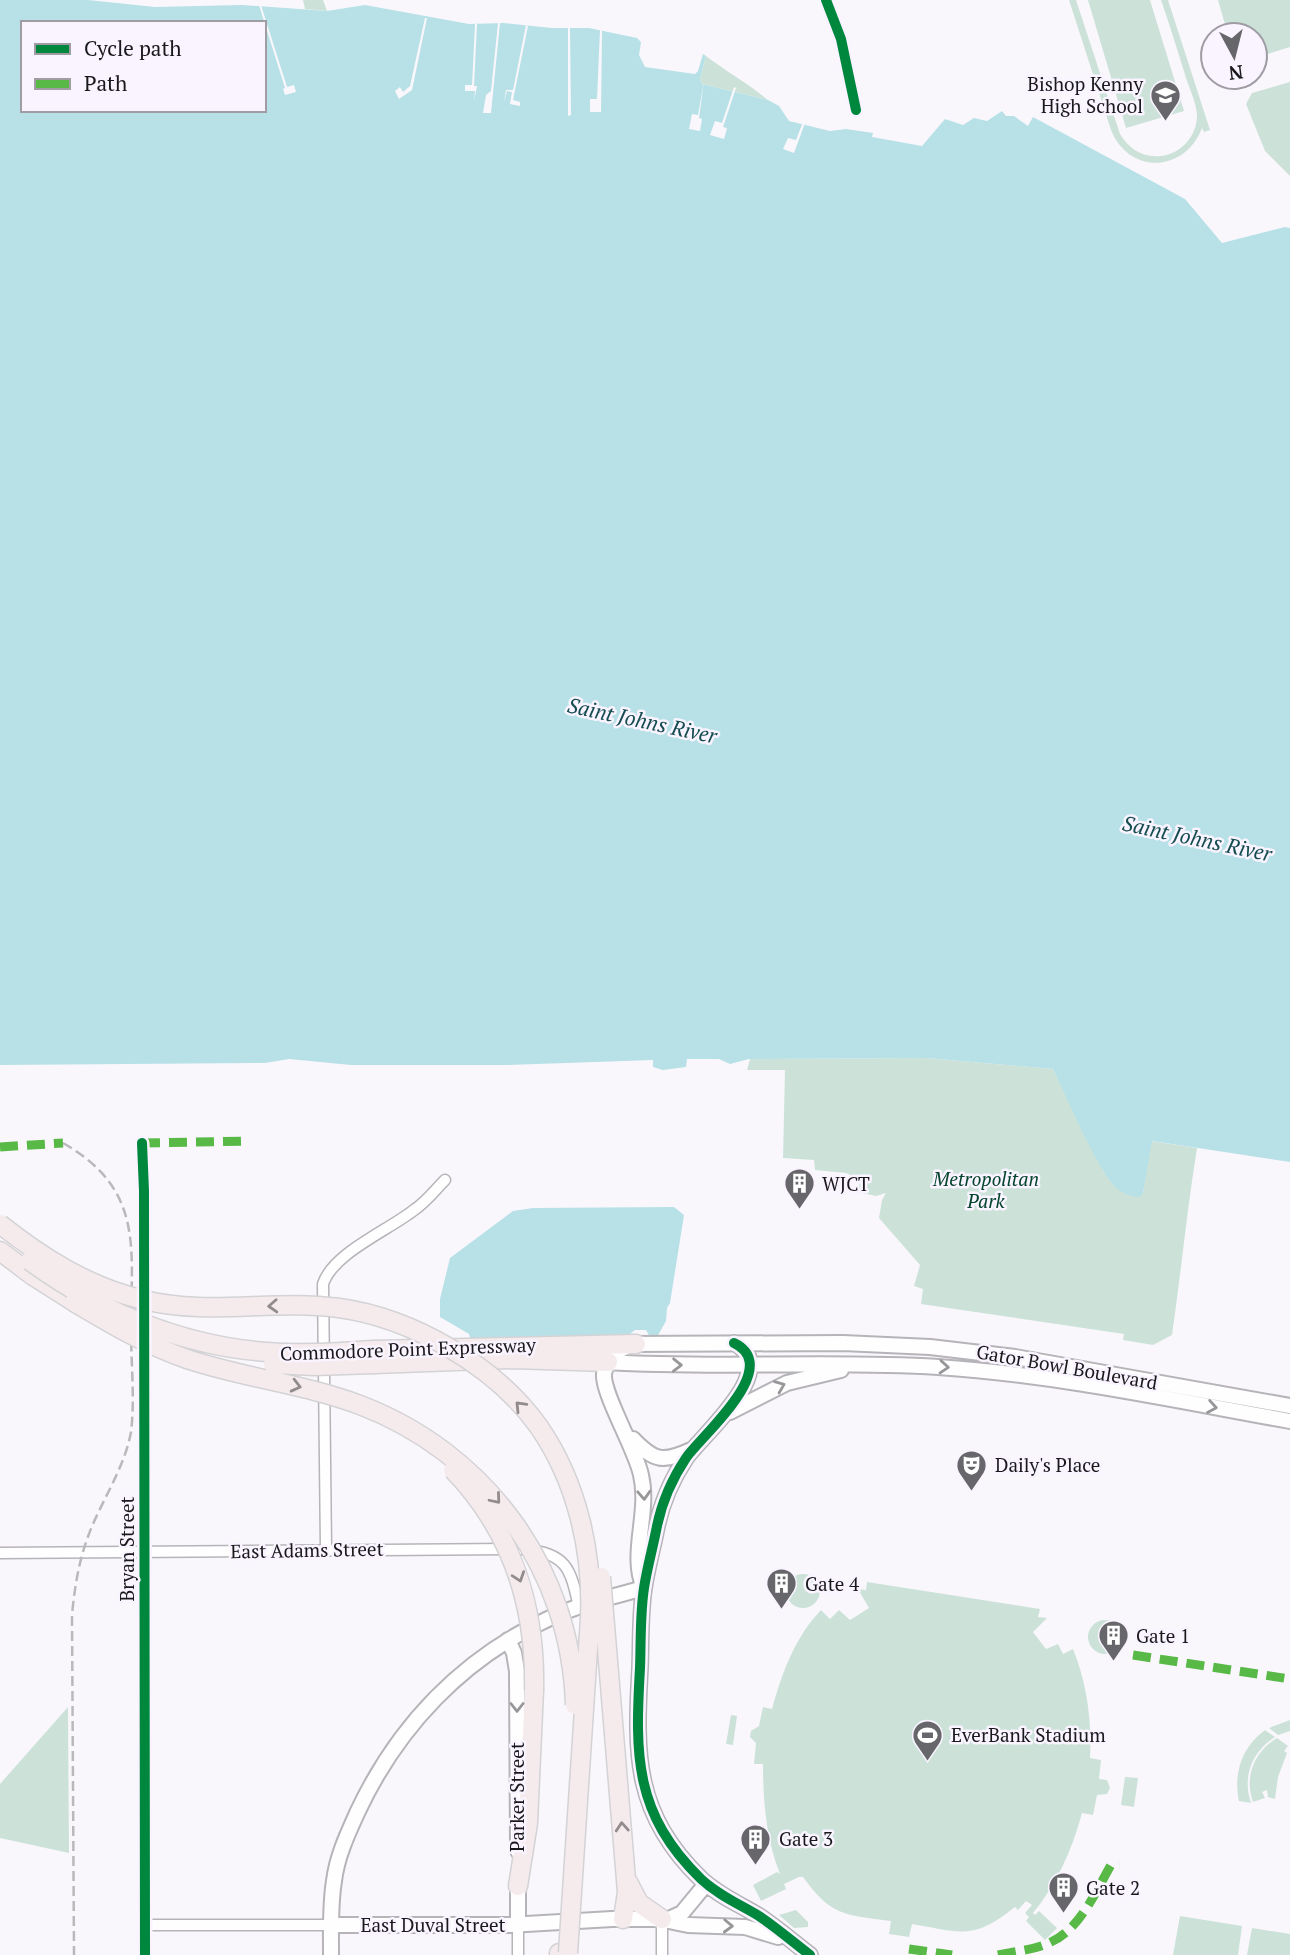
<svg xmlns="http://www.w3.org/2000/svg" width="1290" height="1955" viewBox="0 0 1290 1955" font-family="'PT Serif',serif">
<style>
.green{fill:#cce2d8}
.water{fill:#b7e1e7;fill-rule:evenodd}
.pier{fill:#f9f7fc}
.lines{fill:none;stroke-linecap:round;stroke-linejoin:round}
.street-casing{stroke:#b6b4b8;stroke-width:13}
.secondary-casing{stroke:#b6b4b8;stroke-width:18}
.highway-casing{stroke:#d3d2d5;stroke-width:21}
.street{stroke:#fefeff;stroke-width:10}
.secondary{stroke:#fefeff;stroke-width:14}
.highway{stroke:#f5ebed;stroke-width:18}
.rail{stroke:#b9b9ba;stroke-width:2.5;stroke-dasharray:10 5;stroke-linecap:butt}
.highway-bridge-casing{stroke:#d3d2d5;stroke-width:21;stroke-linecap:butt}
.highway-bridge{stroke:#f5ebed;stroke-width:18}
.quiet{stroke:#58b947;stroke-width:9;stroke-dasharray:18 9;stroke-linecap:butt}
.cycleway-casing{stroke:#f9f4ff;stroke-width:15}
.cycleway{stroke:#00873e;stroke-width:10}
.oneway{stroke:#928c8e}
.oneway2{stroke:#979698}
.labels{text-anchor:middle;stroke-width:5;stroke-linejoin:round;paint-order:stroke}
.poi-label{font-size:19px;fill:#19181b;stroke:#f9f4ff;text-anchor:start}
.park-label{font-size:19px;font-style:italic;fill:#02432b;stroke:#f9f4ff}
.street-label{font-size:19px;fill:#19181b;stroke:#f9f4ff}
.water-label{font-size:21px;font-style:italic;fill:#154c50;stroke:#f9f4ff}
</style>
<rect width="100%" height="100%" fill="#f9f7fc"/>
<path class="green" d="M 303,0 L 323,0 L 327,11 L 305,9 Z
M 1069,0 L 1076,0 L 1120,134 C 1129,149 1143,158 1161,156 C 1181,154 1197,136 1197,115 C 1196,102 1190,90 1186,78 C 1178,52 1170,26 1161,0 L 1168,0 L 1210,130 L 1204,132 L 1202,128 C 1185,173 1129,175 1111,130 Z
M 1088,0 L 1150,0 L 1184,111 L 1126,128 Z
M 1218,0 L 1290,0 L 1290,47 L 1255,58 L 1255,35 L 1228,35 Z
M 706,56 C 727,72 749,84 768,100 L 702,84 L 700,79 Z
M 1290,82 L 1290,176 L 1265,151 L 1246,104 L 1252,93 Z
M 926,1058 L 1053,1069 L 1104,1172 L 1143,1193 L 1151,1141 L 1197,1148 C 1187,1210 1181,1273 1172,1335 L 1153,1345 L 1123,1340 L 1124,1334 L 921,1304 L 923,1289 L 914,1286 L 920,1265 L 879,1218 L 882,1200 L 886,1193 L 876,1196 L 857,1192 L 861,1180 L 846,1173 L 815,1170 L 814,1160 L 783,1158 L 785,1070 L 747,1070 L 750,1059 Z
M786 1591a17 17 0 1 1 34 0a17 17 0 1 1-34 0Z
M 867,1582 L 1040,1609 L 1038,1617 L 1047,1618 L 1033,1632 L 1046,1649 L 1058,1644 L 1063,1654 L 1073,1649 C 1087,1684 1092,1721 1090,1758 L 1101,1760 L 1099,1779 L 1107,1780 L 1110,1788 L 1107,1794 L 1097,1795 L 1093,1815 L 1082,1813 C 1072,1850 1057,1884 1033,1913 L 1035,1915 L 1039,1911 L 1057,1928 L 1045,1940 L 1026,1921 L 1029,1917 L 1025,1913 L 1032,1905 L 1026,1901 L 1018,1910 L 1015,1907 C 973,1940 963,1933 912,1924 L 909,1937 L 889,1934 L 891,1921 C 845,1915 831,1916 803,1877 L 799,1877 L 784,1884 L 786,1889 L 761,1901 L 753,1885 L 777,1872 L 780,1874 C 766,1838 763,1802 763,1764 L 754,1764 L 756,1743 L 750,1737 L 751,1731 L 759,1726 L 763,1707 L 772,1709 C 782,1673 795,1637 821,1610 L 830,1619 L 839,1610 L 850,1620 L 869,1608 L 858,1589 L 866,1590 Z
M1088 1637a17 17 0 1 1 34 0a17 17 0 1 1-34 0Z
M 68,1707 L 69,1853 L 0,1838 L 0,1784 Z
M 731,1715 L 737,1716 L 733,1745 L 726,1744 Z
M 1290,1720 L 1290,1731 L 1278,1735 L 1269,1728 Z
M 1265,1730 L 1275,1737 C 1252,1752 1242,1776 1251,1803 L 1239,1801 C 1233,1773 1242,1747 1265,1730 Z
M 1277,1738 L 1288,1746 L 1284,1751 L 1287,1753 L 1278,1777 L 1275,1799 L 1268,1797 L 1267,1790 L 1262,1792 L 1265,1798 L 1253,1802 C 1244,1777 1254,1752 1277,1738 Z
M 1125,1777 L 1138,1778 L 1134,1807 L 1121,1805 Z
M 796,1910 L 808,1922 L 808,1927 L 794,1928 L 779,1915 Z
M 1180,1916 L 1242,1926 L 1238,1955 L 1173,1955 Z
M 1252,1928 L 1290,1934 L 1290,1955 L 1247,1955 Z"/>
<path class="water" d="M 0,0 L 88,0 L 155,7 L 242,5 L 327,11 L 365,5 L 469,24 L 504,23 L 552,28 L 589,28 L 637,38 L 641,42 L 639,55 L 645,67 L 695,74 L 698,71 L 703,54 L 706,56 L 700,79 L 702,84 L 768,100 L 779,106 L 789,121 L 830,131 L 846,129 L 873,133 L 872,137 L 922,146 L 945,119 L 963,125 L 974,118 L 987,121 L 1002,111 L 1006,116 L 1014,116 L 1028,126 L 1033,117 L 1185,199 L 1222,243 L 1285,227 L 1290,228 L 1290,1162 L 1152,1141 L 1143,1193 L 1140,1197 C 1133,1196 1125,1195 1119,1190 C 1099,1175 1066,1095 1053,1069 L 926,1058 L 749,1059 L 730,1064 L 719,1059 L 687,1059 L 686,1067 L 663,1070 L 653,1067 L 653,1060 L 508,1065 L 351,1065 L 289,1059 L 265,1063 L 0,1065 ZM 23,23 L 264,23 L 264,110 L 23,110 Z
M 674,1207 L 684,1215 L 670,1303 L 667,1308 L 666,1321 L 657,1337 L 650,1337 L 646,1330 L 635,1330 L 626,1337 L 471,1341 L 469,1334 L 440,1317 L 440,1299 L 450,1258 L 513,1211 L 533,1208 Z"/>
<path class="pier" d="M 259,5 L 261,5 L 287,87 L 294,85 L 296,92 L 285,95 L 283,89 L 285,88 Z
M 425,18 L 427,18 L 412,90 L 399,99 L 395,91 L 400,87 L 403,92 L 410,86 Z
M 498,23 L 500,23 L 491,113 L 483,113 L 486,95 L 491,91 Z
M 475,24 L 477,24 L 474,86 L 477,86 L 474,101 L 475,91 L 465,91 L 465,85 L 472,85 Z
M 526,25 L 528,26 L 513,100 L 520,102 L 520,106 L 510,104 L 512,92 L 507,91 L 504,102 L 506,90 L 513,90 Z
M 568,28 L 570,28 L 571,115 L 568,116 Z
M 600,30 L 602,31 L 601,112 L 590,112 L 590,99 L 597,99 Z
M 704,81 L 699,118 L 702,119 L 700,131 L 689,129 L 692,114 L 698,115 Z
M 734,87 L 736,88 L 723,127 L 727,128 L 724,139 L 710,135 L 715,121 L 722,123 Z
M 803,122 L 805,123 L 794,153 L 783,149 L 788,138 L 796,140 Z"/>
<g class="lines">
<defs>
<path id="street" d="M 826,0 L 841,39 L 856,110
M 142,1143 L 144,1191 L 144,1324
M 144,1339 L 145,1955
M 326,1549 L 323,1284 C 333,1253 389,1230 414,1210 C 426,1202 435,1190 445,1180
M 0,1553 L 523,1549 C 567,1554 570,1567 579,1607
M 518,1924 L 518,1955
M 145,1925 L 331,1925
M 662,1955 L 662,1919"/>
<path id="secondary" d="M 734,1343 C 784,1367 701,1436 686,1458 C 672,1479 662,1502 657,1526 C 653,1547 647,1568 644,1588 C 640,1614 641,1642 640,1668 C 635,1755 634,1814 701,1879 C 718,1895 739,1904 759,1916 C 777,1928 793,1942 810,1955
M 608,1362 C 718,1369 828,1360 938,1367 C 1057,1375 1173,1400 1290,1421
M 730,1412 L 787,1383 L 841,1370
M 633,1439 C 654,1461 663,1463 691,1450
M 644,1588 C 629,1554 650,1513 641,1475 C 636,1450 602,1393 604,1374 C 606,1360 619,1349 632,1344 L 843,1343 L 930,1347 L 1015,1357 L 1290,1406
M 508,1640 L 514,1653 L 517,1671 L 518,1851
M 518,1878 L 518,1924
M 664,1920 L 688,1925 L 745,1927 L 778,1937
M 331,1925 L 509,1925 L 612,1919 L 669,1919 L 682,1913 L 706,1884
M 331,1955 C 331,1930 330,1905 334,1881 C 337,1856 348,1833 358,1811 C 398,1726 463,1658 548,1619 C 579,1604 612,1597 644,1588"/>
<path id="highway" d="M 0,1251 L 33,1276 L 74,1302
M 374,1350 L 636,1344
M 374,1364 L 512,1359 L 608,1362
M 608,1661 L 627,1892 L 623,1919
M 628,1882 L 639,1903 L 662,1919
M 518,1886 L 528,1823 L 534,1690
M 559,1955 L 559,1953"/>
</defs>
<use href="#street" class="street-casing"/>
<use href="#secondary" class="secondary-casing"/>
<use href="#highway" class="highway-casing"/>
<use href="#street" class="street"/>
<use href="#secondary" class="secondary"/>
<use href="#highway" class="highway"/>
<path class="rail" d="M 63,1143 C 145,1190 131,1249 131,1330 C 131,1364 135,1399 131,1432 C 125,1465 106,1494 93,1524 C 80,1554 75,1583 72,1615 L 74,1955"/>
<defs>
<path id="highway-bridge" d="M 0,1224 C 44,1259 89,1287 144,1300 C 209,1316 273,1299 339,1308 C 412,1318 496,1366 539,1427 C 577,1482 593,1552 590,1618 L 568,1953
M 30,1261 C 98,1311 182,1346 267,1352 C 302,1355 338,1352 374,1350
M 74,1302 C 111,1324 146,1345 187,1359 C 244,1378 304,1384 360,1405 C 486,1453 571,1569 575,1705
M 273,1364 L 314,1366 L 374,1364
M 453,1470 C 511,1530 536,1606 534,1690
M 601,1577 L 608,1661"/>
</defs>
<use href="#highway-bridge" class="highway-bridge-casing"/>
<use href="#highway-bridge" class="highway-bridge"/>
<path class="quiet" d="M 142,1143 L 248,1141
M 0,1147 L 63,1143
M 1133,1655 L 1290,1679
M 909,1949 L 952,1955
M 998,1955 C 1016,1951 1035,1950 1051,1942 C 1080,1929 1096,1891 1111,1865 L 1119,1864"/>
<defs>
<path id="cycleway" d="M 826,0 L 841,39 L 856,110
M 142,1143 L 144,1191 L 145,1955
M 734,1343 C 784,1367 701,1436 686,1458 C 672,1479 662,1502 657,1526 C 653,1547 647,1568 644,1588 C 640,1614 641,1642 640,1668 C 635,1755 634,1814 701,1879 C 718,1895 739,1904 759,1916 C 777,1928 793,1942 810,1955"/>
</defs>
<use href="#cycleway" class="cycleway-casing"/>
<use href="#cycleway" class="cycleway"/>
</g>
<defs><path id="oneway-chevron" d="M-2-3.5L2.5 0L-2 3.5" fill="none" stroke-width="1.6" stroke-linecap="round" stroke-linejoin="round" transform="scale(1.75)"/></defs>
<g class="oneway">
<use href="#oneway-chevron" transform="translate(273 1306) rotate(177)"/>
<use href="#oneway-chevron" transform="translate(296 1386) rotate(14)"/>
<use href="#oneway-chevron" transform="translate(520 1406) rotate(-134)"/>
<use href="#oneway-chevron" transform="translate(496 1499) rotate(50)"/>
<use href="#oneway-chevron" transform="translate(519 1577) rotate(71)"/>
<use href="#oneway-chevron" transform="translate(622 1827) rotate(-94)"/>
</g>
<g class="oneway2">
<use href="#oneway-chevron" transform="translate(677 1365) rotate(1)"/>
<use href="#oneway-chevron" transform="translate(944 1367) rotate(4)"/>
<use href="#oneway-chevron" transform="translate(780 1386) rotate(-22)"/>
<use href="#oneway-chevron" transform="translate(1212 1407) rotate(10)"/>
<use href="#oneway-chevron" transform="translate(644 1495) rotate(87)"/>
<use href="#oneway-chevron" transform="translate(517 1707) rotate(90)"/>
<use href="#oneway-chevron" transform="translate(728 1926) rotate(2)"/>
</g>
<defs>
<symbol id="school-pin" viewBox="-11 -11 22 30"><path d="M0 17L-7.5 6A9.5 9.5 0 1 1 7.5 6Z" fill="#67666a" stroke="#f9f4ff"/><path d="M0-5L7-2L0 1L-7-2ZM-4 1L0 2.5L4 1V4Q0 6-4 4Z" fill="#fff"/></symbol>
<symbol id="building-pin" viewBox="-11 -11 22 30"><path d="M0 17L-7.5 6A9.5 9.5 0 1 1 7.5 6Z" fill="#67666a" stroke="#f9f4ff"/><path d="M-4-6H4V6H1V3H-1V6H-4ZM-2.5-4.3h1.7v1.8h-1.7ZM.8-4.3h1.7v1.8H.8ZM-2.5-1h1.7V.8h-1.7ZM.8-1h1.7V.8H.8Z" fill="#fff"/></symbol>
<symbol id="theatre-pin" viewBox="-11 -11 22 30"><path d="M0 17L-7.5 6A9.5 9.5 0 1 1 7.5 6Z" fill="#67666a" stroke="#f9f4ff"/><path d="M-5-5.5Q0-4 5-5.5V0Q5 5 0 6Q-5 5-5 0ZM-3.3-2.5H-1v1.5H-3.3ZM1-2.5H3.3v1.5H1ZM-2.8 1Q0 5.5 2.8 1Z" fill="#fff"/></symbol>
<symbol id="stadium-pin" viewBox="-11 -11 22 30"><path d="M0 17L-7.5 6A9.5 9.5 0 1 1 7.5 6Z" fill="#67666a" stroke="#f9f4ff"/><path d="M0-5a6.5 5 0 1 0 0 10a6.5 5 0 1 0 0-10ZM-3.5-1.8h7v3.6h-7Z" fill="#fff"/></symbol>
</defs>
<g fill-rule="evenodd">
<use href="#school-pin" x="1148" y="78" width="35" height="47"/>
<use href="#building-pin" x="782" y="1166" width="35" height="47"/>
<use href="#theatre-pin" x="954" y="1448" width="35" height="47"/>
<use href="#building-pin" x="764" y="1566" width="35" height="47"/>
<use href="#building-pin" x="1096" y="1618" width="35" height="47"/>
<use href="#stadium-pin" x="910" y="1718" width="35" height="47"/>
<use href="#building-pin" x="738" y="1822" width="35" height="47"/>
<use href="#building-pin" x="1046" y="1870" width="35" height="47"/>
</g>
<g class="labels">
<g class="poi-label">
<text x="1143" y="91" text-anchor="end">Bishop Kenny<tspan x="1143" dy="22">High School</tspan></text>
<text x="822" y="1191">WJCT</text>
<text x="995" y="1472">Daily's Place</text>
<text x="805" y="1591">Gate 4</text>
<text x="1136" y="1643">Gate 1</text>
<text x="951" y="1742">EverBank Stadium</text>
<text x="779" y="1846">Gate 3</text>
<text x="1086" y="1895">Gate 2</text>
</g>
<g class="park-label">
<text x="986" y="1186">Metropolitan<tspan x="986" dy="22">Park</tspan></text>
</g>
<g class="street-label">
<text transform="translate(408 1349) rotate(-2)" y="7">Commodore Point Expressway</text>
<text transform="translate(1067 1367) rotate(10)" y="7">Gator Bowl Boulevard</text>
<text transform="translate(127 1549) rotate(-90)" y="7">Bryan Street</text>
<text transform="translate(307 1550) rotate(-1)" y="7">East Adams Street</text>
<text transform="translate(517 1797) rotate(-90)" y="7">Parker Street</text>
<text x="433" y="1932">East Duval Street</text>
</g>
<g class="water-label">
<text transform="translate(642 721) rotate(12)" y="7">Saint Johns River</text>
<text transform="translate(1197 839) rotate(12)" y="7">Saint Johns River</text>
</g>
</g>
<rect x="21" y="21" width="245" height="91" fill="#f9f4ff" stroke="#9f9ca4" stroke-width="2"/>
<rect x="35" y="44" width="35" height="10" fill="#00873e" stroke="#9f9ca4" stroke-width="2"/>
<text x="84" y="56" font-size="21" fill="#19181b">Cycle path</text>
<rect x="35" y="79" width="35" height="10" fill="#58b947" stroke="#9f9ca4" stroke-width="2"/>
<text x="84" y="91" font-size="21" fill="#19181b">Path</text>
<g transform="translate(1234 56) rotate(173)"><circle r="33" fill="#f9f4ff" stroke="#9f9ca4" stroke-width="2"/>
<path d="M0-5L12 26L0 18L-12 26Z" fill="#67666a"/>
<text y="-10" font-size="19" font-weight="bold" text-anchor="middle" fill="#19181b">N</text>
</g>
</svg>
